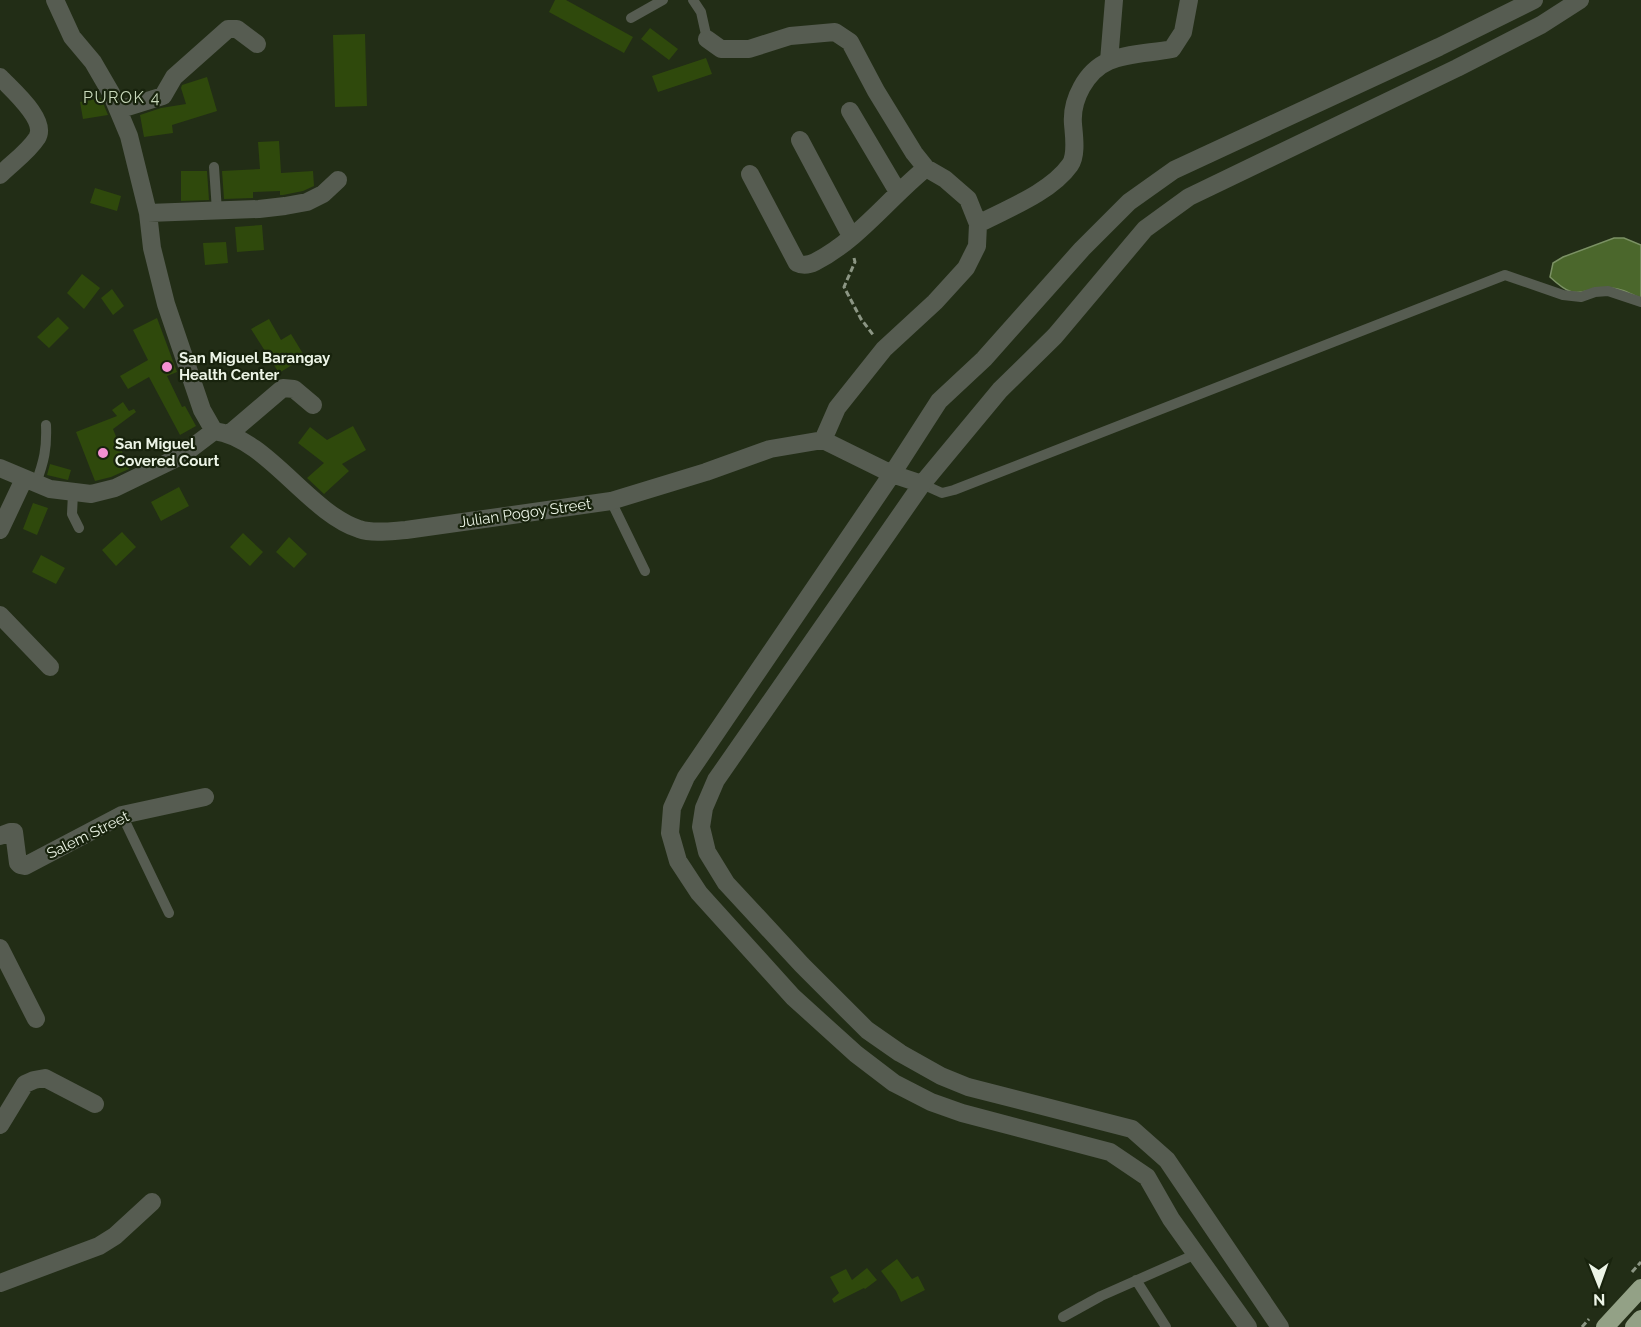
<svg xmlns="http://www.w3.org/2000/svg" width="1641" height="1327" viewBox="0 0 1641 1327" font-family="Raleway,sans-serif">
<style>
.water{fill:#4b672c;stroke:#7b9164;stroke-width:1.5}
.building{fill:#2f490c}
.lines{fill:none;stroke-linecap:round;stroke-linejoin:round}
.path{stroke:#8c9684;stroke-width:3;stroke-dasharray:6 3;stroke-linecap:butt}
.lane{stroke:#565c51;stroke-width:10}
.street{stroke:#565c51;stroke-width:18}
.highway{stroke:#93a186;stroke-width:18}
.poi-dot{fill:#f491d3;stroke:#18230d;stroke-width:2}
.labels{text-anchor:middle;stroke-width:4.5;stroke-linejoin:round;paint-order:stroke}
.poi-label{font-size:15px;font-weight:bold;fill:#ecf4e6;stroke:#18230d;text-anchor:start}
.street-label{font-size:15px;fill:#ecf4e6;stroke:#18230d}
.neighbourhood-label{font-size:16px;letter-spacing:1.5px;fill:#c9d9bc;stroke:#18230d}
</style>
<rect width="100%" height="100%" fill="#222d16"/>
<path class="water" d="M 1614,238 L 1624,238 L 1641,245 L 1641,299 C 1631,294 1621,288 1610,288 C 1577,289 1578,303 1550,277 L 1553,263 L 1563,257 Z"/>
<path class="building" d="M 555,0 L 566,0 L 633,37 L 624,53 L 549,12 Z
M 650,28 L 678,49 L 669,60 L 641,39 Z
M 365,34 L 367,106 L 335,107 L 333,35 Z
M 706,58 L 712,74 L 658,92 L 652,76 Z
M 207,77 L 217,111 L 172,125 L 173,133 L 144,137 L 140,115 L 161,108 L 186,104 L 181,88 L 182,85 Z
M 101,98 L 108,115 L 83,119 L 80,102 Z
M 279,141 L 281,173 L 313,171 L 314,186 L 303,191 L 283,195 L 280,195 L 280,191 L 253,192 L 253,198 L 224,199 L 222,171 L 260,169 L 258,142 Z
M 181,171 L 207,171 L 209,200 L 181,201 Z
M 95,188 L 121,196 L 117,211 L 90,203 Z
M 262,225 L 264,250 L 237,252 L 235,227 Z
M 226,242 L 228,263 L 205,265 L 203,243 Z
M 82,274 L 100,288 L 84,309 L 67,293 Z
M 112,289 L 124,306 L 113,315 L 101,298 Z
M 58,317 L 69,328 L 49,348 L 37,337 Z
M 157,318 L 177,372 L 167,376 L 182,407 L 185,406 L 196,426 L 180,435 L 149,377 L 128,389 L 120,376 L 148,360 L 133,330 Z
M 269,319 L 281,340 L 291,334 L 305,357 L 279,373 L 251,329 Z
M 123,402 L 129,411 L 134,409 L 136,412 L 113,429 L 129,469 L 111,477 L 95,481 L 76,432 L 117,416 L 112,410 Z
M 353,426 L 366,450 L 342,464 L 349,471 L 324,494 L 307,478 L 324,463 L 298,443 L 310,427 L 327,440 Z
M 50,464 L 71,470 L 68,480 L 47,475 Z
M 179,487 L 189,506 L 161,521 L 151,502 Z
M 33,503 L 48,508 L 37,535 L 23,529 Z
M 122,532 L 136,547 L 116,566 L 102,550 Z
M 243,533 L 263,552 L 250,566 L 230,547 Z
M 289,537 L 307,554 L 294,568 L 276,552 Z
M 41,555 L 65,568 L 56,584 L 32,572 Z
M 897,1259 L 912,1279 L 918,1276 L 925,1290 L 901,1302 L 896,1291 L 881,1271 Z
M 867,1268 L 877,1280 L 865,1289 L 864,1288 L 834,1303 L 832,1299 L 839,1293 L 830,1277 L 846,1269 L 852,1280 Z"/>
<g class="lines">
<path class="path" d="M 854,258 L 855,262 L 844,287 L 861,319 L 874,336
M 1632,1272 L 1641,1262
M 1582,1327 L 1589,1319"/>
<path class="lane" d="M 693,0 L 701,12 L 707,39
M 631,18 L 663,0
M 214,167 L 217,211
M 36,483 C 44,461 47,449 46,425
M 922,484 L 942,493 L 954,490 L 1505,275 L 1563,295 L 1581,297 L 1595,292 L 1608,291 L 1641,302
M 73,493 L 72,514 L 79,528
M 611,501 L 645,571
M 122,815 L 169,913
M 1136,1280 L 1166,1327
M 1063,1317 L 1101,1296 L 1196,1254"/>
<path class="street" d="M 55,0 L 72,37 L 93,62 L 111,93 L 129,136 L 148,213 L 152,248 L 166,304 L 202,410 L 214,431
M 707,39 L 721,49 L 749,49 L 790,36 L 835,32 L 850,42 L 876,91 L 914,153 L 926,168 L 945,179 L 968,199 L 978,224 L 977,246 L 966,268 L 935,302 L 884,349 L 837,408 L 823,440
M 1109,61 L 1114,0
M 0,77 C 12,90 48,120 37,138 C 28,152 12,163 0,175
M 118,110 L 163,96 L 174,77 L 228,29 L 237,29 L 257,44
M 850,111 L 898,192
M 800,140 L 851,236
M 750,174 L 797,263 C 803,266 809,265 815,262 C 858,240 889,198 926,168
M 148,213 L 259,209 L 285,206 L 307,202 L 323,194 L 338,180
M 978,224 C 1007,209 1051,192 1070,165 C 1077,155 1074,136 1073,124 C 1071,100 1086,71 1109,61 C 1127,53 1153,53 1172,49 L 1183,32 L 1189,0
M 229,434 L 283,388 L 294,389 L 313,405
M 823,440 L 892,474 L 922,484
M 0,468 L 50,489 L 91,494 L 115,488 L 181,456 L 214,431 C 266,437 309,513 359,529 C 373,534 391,531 406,530 L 611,501 L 706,472 L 770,449 L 823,440
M 0,530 L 24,479
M 0,615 L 50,667
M 0,836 L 10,832 L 14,832 L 18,863 L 20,865 L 25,866 L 122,815 L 205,797
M 0,948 L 36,1019
M 0,1125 L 25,1084 L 34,1080 L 45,1078 L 95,1104
M 0,1283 L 99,1246 L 115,1236 L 152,1202
M 1248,1327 L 1171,1219 L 1147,1177 L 1110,1152 L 962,1113 L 931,1102 L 894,1083 L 856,1054 L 793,997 L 699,893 L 678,861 L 670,833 L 672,808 L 686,777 L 892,474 L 939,401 L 984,359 L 1082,249 L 1129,202 L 1174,170 L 1439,47 L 1534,0
M 1280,1327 L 1167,1160 L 1132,1129 L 968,1087 L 941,1076 L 900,1053 L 867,1030 L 802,965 L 726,883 L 707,852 L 701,827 L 704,808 L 716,780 L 922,484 L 1000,390 L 1055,336 L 1145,229 L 1189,197 L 1457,68 L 1541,25 L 1580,0"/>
<path class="highway" d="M 1605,1327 L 1641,1288
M 1634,1327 L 1641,1319"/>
</g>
<g class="poi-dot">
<circle cx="167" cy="367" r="6"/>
<circle cx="103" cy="453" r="6"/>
</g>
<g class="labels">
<g class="poi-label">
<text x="179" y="363">San Miguel Barangay<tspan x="179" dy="17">Health Center</tspan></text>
<text x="115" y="449">San Miguel<tspan x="115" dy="17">Covered Court</tspan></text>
</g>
<g class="street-label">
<text transform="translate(525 513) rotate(-8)" y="5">Julian Pogoy Street</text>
<text transform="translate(88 835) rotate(-26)" y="5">Salem Street</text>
</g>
<g class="neighbourhood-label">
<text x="122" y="103">PUROK 4</text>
</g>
</g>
<g transform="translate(1599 1285) rotate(179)" stroke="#18230d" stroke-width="4.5" paint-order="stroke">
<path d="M0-4.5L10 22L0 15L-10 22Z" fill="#ecf4e6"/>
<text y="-9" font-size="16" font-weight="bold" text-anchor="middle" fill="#ecf4e6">N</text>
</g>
</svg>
